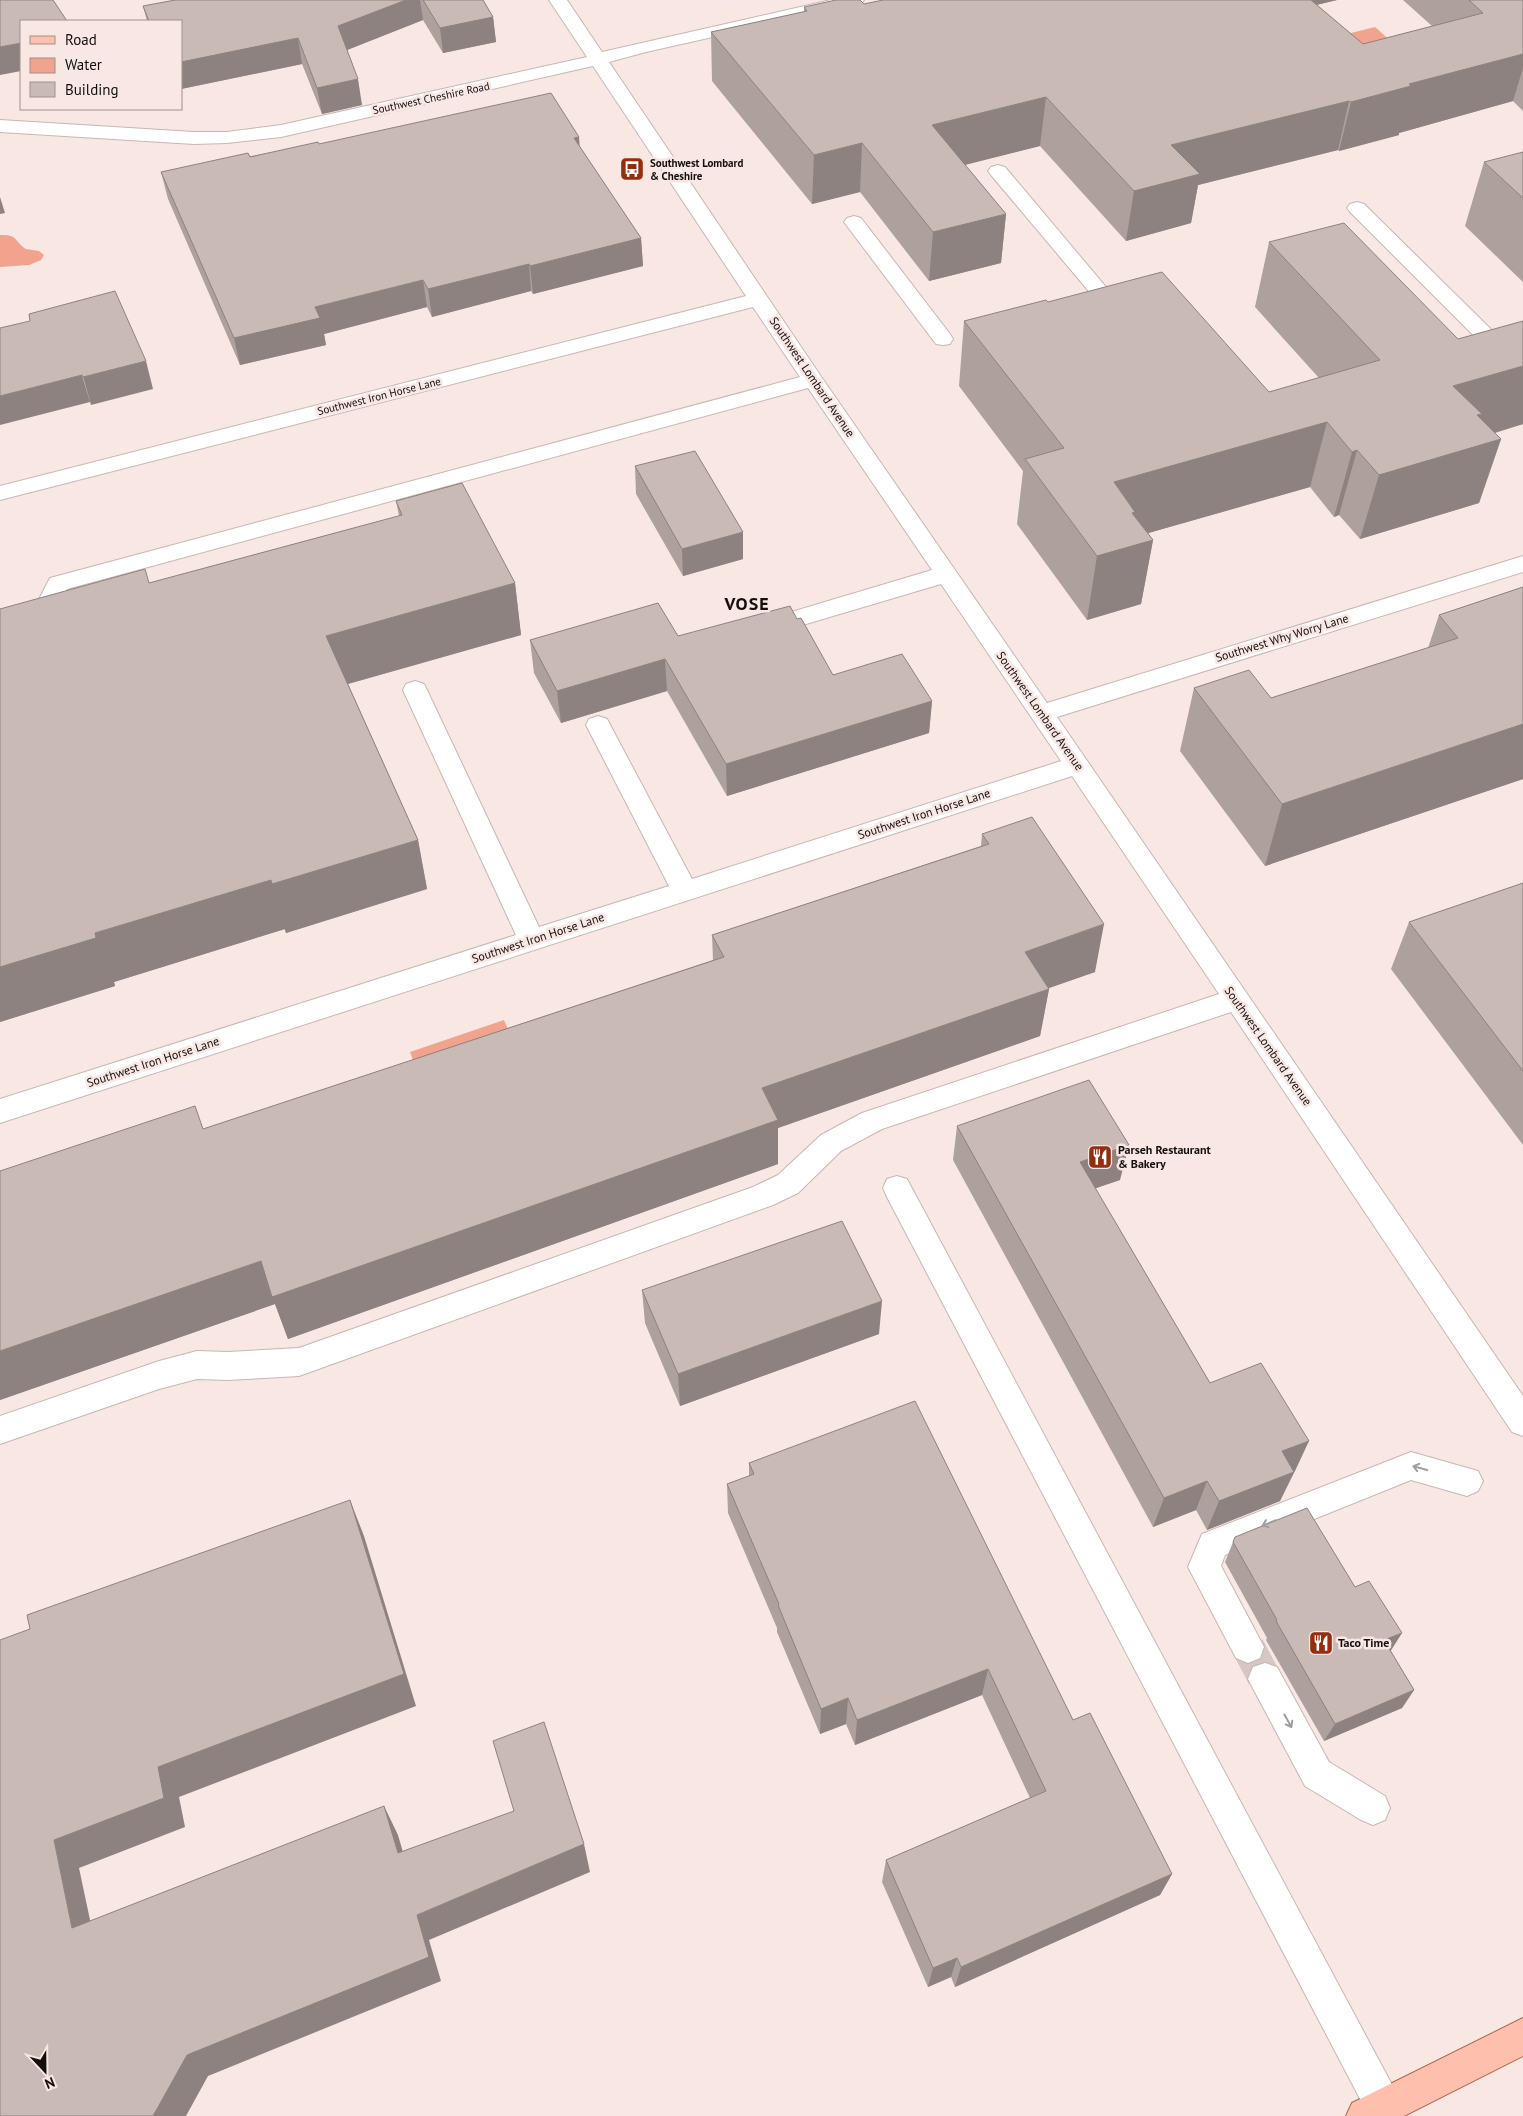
<svg xmlns="http://www.w3.org/2000/svg" width="1523" height="2116" viewBox="0 0 1523 2116" font-family="'PT Sans',sans-serif">
<style>
.water{fill:#f2a38e}
.lines{fill:none;stroke-linecap:round;stroke-linejoin:round}
.minor-tunnel{stroke:#d6c7c2;stroke-width:33;stroke-dasharray:33 16;stroke-linecap:butt}
.minor-casing{stroke:#c7b7b2;stroke-width:2}
.major-casing{stroke:#ac6552;stroke-width:2}
.minor{fill:#fff;fill-rule:evenodd}
.major{fill:#febfad;fill-rule:evenodd}
.wall{fill:#aea09c}
.shaded-wall{fill:#8d827f}
.building{fill:#cabab5;stroke:#8d827f}
.oneway{stroke:#a19f9e}
.labels{text-anchor:middle;stroke-width:5;stroke-linejoin:round;paint-order:stroke}
.far-street-label{font-size:11px;fill:#140f0d;stroke:#f8e7e2}
.far-poi-label{font-size:11px;font-weight:bold;fill:#140f0d;stroke:#f8e7e2;text-anchor:start}
.street-label{font-size:12px;fill:#140f0d;stroke:#f8e7e2}
.poi-label{font-size:12px;font-weight:bold;fill:#140f0d;stroke:#f8e7e2;text-anchor:start}
.district-label{font-size:18px;font-weight:bold;letter-spacing:1px;fill:#140f0d;stroke:#f8e7e2}
</style>
<rect width="100%" height="100%" fill="#f8e7e2"/>
<path class="water" d="M 1375,27 L 1413,61 L 1385,69 L 1347,34 Z
M 0,235 C 18,234 14,241 26,249 L 39,251 L 44,255 L 41,260 L 29,265 L 0,267 Z
M 504,1020 L 520,1056 L 423,1088 L 410,1052 Z"/>
<g class="lines">
<path class="minor-tunnel" d="M 1248,1647 L 1265,1679"/>
<defs>
<path id="minor" d="M 549,0 L 567,0 L 602,52 L 831,0 L 864,0 L 861,4 L 855,5 L 646,52 L 609,62 L 820,375 L 1047,703 L 1523,556 L 1523,572 L 1057,717 L 1523,1396 L 1523,1436 L 1512,1432 L 1231,1012 L 882,1129 L 841,1151 L 798,1193 L 773,1205 L 299,1376 L 228,1380 L 197,1379 L 159,1389 L 0,1444 L 0,1416 L 159,1361 L 197,1351 L 228,1352 L 299,1348 L 753,1187 L 778,1175 L 821,1135 L 862,1113 L 1219,994 L 1072,776 L 0,1123 L 0,1099 L 516,935 L 403,690 L 406,684 L 415,681 L 424,684 L 427,690 L 539,927 L 669,886 L 586,725 L 589,719 L 598,716 L 607,719 L 692,879 L 1061,761 L 941,584 L 769,635 L 761,633 L 757,627 L 761,621 L 932,570 L 808,388 L 67,589 L 47,628 L 39,630 L 31,628 L 27,622 L 50,578 L 800,377 L 753,307 L 0,500 L 0,486 L 746,296 L 593,66 L 281,137 L 227,143 L 194,144 L 0,132 L 0,120 L 194,132 L 227,132 L 281,125 L 587,57 Z
M 998,165 L 1005,167 L 1111,293 L 1114,297 L 1111,301 L 1104,303 L 1097,301 L 991,175 L 988,171 L 991,167 Z
M 1357,202 L 1364,204 L 1513,351 L 1516,356 L 1513,361 L 1506,362 L 1499,361 L 1350,212 L 1347,208 L 1350,204 Z
M 854,216 L 861,218 L 950,334 L 953,339 L 950,344 L 943,345 L 936,344 L 844,222 L 847,218 Z
M 897,1176 L 907,1179 L 1397,2094 L 1403,2107 L 1399,2116 L 1369,2116 L 887,1197 L 883,1188 L 887,1179 Z
M 1411,1452 L 1478,1471 L 1483,1481 L 1478,1491 L 1467,1496 L 1411,1480 L 1225,1555 L 1221,1566 L 1264,1647 L 1260,1658 L 1248,1663 L 1236,1658 L 1188,1567 L 1202,1534 Z
M 1265,1663 L 1277,1667 L 1329,1762 L 1385,1796 L 1390,1808 L 1385,1820 L 1373,1825 L 1361,1820 L 1305,1786 L 1248,1679 L 1253,1667 Z"/>
<path id="major" d="M 1523,2018 L 1523,2056 L 1404,2116 L 1346,2116 L 1352,2103 Z"/>
</defs>
<use href="#minor" class="minor-casing"/>
<use href="#major" class="major-casing"/>
<use href="#minor" class="minor"/>
<use href="#major" class="major"/>
</g>
<path class="wall" d="M 175,0 L 483,0 L 493,17 L 496,42 L 443,53 L 423,20 L 347,50 L 362,105 L 322,114 L 302,64 L 181,89 L 181,21 L 147,21 L 143,6 Z
M 883,0 L 1337,0 L 1317,5 L 1363,44 L 1432,26 L 1403,0 L 1523,0 L 1523,111 L 1513,101 L 1399,133 L 1399,135 L 1339,151 L 1338,150 L 1198,185 L 1191,223 L 1126,241 L 1040,146 L 965,165 L 1006,214 L 1001,263 L 929,281 L 860,192 L 812,204 L 712,81 L 711,32 L 804,12 L 804,7 L 864,4 Z
M 319,144 L 580,147 L 641,238 L 643,266 L 533,294 L 531,291 L 432,317 L 427,307 L 324,334 L 326,345 L 240,365 L 168,199 L 161,172 Z
M 1523,152 L 1523,282 L 1465,226 L 1484,162 Z
M 1269,242 L 1458,339 L 1523,321 L 1523,424 L 1495,433 L 1501,439 L 1479,503 L 1360,539 L 1339,515 L 1334,517 L 1310,487 L 1148,533 L 1153,540 L 1141,604 L 1087,620 L 1017,524 L 1023,471 L 959,386 L 964,321 L 1048,302 L 1269,392 L 1319,378 L 1255,307 Z
M 635,466 L 743,559 L 683,576 L 636,494 Z
M 396,501 L 515,583 L 521,635 L 348,684 L 418,840 L 427,889 L 286,933 L 285,929 L 114,982 L 115,986 L 0,1022 L 149,583 L 399,516 Z
M 1523,587 L 1523,779 L 1265,866 L 1180,751 L 1194,688 L 1271,698 L 1428,648 L 1439,615 Z
M 797,619 L 833,675 L 932,701 L 929,733 L 727,796 L 667,691 L 561,723 L 534,673 L 530,640 L 678,636 Z
M 982,834 L 1095,972 L 1048,988 L 1049,989 L 1040,1036 L 778,1128 L 778,1164 L 288,1339 L 275,1304 L 0,1400 L 0,1171 L 204,1129 L 713,960 L 712,935 L 981,846 Z
M 1523,883 L 1523,1145 L 1391,969 L 1409,922 Z
M 957,1126 L 1120,1180 L 1095,1188 L 1210,1383 L 1295,1471 L 1280,1501 L 1207,1530 L 1196,1510 L 1153,1527 L 953,1160 Z
M 642,1290 L 879,1334 L 680,1406 L 645,1323 Z
M 749,1463 L 1073,1720 L 1172,1874 L 1160,1895 L 955,1987 L 951,1977 L 928,1987 L 882,1882 L 886,1860 L 1030,1798 L 982,1695 L 855,1745 L 846,1724 L 820,1734 L 777,1632 L 777,1628 L 728,1513 L 727,1484 L 749,1476 Z
M 1235,1537 L 1390,1650 L 1414,1690 L 1402,1708 L 1324,1741 L 1266,1640 L 1267,1638 L 1225,1562 Z"/>
<path class="shaded-wall" d="M 406,0 L 420,0 L 423,20 L 342,52 L 338,26 Z
M 1268,0 L 1337,0 L 1265,17 Z
M 493,17 L 496,42 L 443,53 L 440,28 Z
M 298,38 L 302,64 L 181,89 L 181,62 Z
M 21,43 L 21,71 L 0,75 L 0,47 Z
M 1523,54 L 1523,68 L 1513,101 L 1399,133 L 1399,135 L 1339,151 L 1351,102 L 1409,84 Z
M 358,79 L 362,105 L 322,114 L 317,88 Z
M 1046,97 L 1040,146 L 928,174 L 932,125 Z
M 1349,101 L 1338,150 L 1198,185 L 1191,223 L 1126,241 L 1134,191 L 1171,145 Z
M 579,137 L 581,164 L 574,138 Z
M 862,143 L 860,192 L 812,204 L 814,155 Z
M 0,197 L 5,213 L 0,214 Z
M 1006,214 L 1001,263 L 929,281 L 933,232 Z
M 641,238 L 643,266 L 533,294 L 530,266 Z
M 529,264 L 531,291 L 432,317 L 428,289 Z
M 423,280 L 427,307 L 324,334 L 326,345 L 240,365 L 234,338 L 315,307 Z
M 146,361 L 153,389 L 91,405 L 83,377 Z
M 1523,366 L 1523,424 L 1474,439 L 1501,439 L 1479,503 L 1360,539 L 1379,475 L 1453,386 Z
M 82,375 L 90,402 L 0,425 L 0,396 Z
M 1327,422 L 1310,487 L 1131,538 L 1153,540 L 1141,604 L 1087,620 L 1097,556 L 1114,482 Z
M 1357,450 L 1339,515 L 1334,517 L 1352,452 Z
M 743,532 L 743,559 L 683,576 L 682,549 Z
M 515,583 L 521,635 L 337,687 L 326,636 Z
M 665,659 L 667,691 L 561,723 L 557,691 Z
M 932,701 L 929,733 L 727,796 L 726,764 Z
M 1523,724 L 1523,779 L 1265,866 L 1282,804 Z
M 418,840 L 427,889 L 286,933 L 272,884 Z
M 271,880 L 285,929 L 114,982 L 115,986 L 0,1022 L 0,967 L 95,933 Z
M 1104,924 L 1095,972 L 1018,999 L 1025,952 Z
M 1049,989 L 1040,1036 L 778,1128 L 778,1164 L 288,1339 L 275,1304 L 0,1400 L 0,1351 Z
M 1129,1145 L 1120,1180 L 1073,1196 L 1080,1162 Z
M 882,1301 L 879,1334 L 680,1406 L 678,1374 Z
M 1309,1441 L 1295,1471 L 1274,1480 L 1294,1472 L 1280,1501 L 1207,1530 L 1219,1501 L 1282,1451 Z
M 1207,1481 L 1196,1510 L 1153,1527 L 1164,1498 Z
M 350,1500 L 364,1536 L 416,1706 L 179,1797 L 185,1827 L 79,1868 L 97,1953 L 72,1928 L 54,1840 L 158,1767 Z
M 1402,1633 L 1390,1652 L 1384,1640 Z
M 988,1669 L 982,1695 L 855,1745 L 857,1720 Z
M 1414,1690 L 1402,1708 L 1324,1741 L 1335,1724 Z
M 848,1698 L 846,1724 L 820,1734 L 821,1709 Z
M 384,1806 L 398,1835 L 411,1880 L 398,1853 Z
M 584,1844 L 590,1872 L 429,1940 L 441,1981 L 208,2076 L 186,2116 L 153,2116 L 187,2055 L 417,1915 Z
M 1172,1874 L 1160,1895 L 955,1987 L 961,1967 Z
M 957,1958 L 951,1977 L 928,1987 L 933,1968 Z"/>
<path class="building" d="M 0,0 L 53,0 L 67,21 L 21,21 L 21,43 L 0,47 Z
M 175,0 L 406,0 L 338,26 L 358,79 L 317,88 L 298,38 L 181,62 L 181,21 L 149,21 L 143,6 Z
M 423,0 L 483,0 L 493,17 L 440,28 Z
M 836,0 L 860,0 L 864,4 L 883,0 L 1311,0 L 1363,44 L 1483,13 L 1469,0 L 1523,0 L 1523,54 L 1409,84 L 1411,86 L 1351,102 L 1349,101 L 1171,145 L 1200,174 L 1134,191 L 1046,97 L 932,125 L 1006,214 L 933,232 L 862,143 L 814,155 L 711,32 L 807,11 L 804,7 Z
M 551,93 L 579,137 L 574,138 L 641,238 L 530,266 L 529,264 L 428,289 L 423,280 L 315,307 L 320,318 L 234,338 L 161,172 L 248,153 L 250,157 L 318,142 L 319,144 Z
M 1523,152 L 1523,198 L 1484,162 Z
M 1344,223 L 1458,339 L 1523,321 L 1523,366 L 1453,386 L 1482,414 L 1477,415 L 1501,439 L 1379,475 L 1357,450 L 1352,452 L 1327,422 L 1114,482 L 1135,512 L 1132,513 L 1153,540 L 1097,556 L 1025,459 L 1064,448 L 964,321 L 1046,300 L 1048,302 L 1162,272 L 1269,392 L 1380,360 L 1269,242 Z
M 115,291 L 146,361 L 83,377 L 82,375 L 0,396 L 0,328 L 30,321 L 29,314 Z
M 695,451 L 743,532 L 682,549 L 635,466 Z
M 462,483 L 515,583 L 326,636 L 418,840 L 272,884 L 271,880 L 95,933 L 96,938 L 0,967 L 0,609 L 145,569 L 149,583 L 402,515 L 396,501 Z
M 1523,587 L 1523,724 L 1282,804 L 1194,688 L 1249,670 L 1271,698 L 1458,638 L 1439,615 Z
M 658,603 L 678,636 L 790,606 L 797,619 L 801,618 L 833,675 L 902,654 L 932,701 L 726,764 L 665,659 L 557,691 L 530,640 Z
M 1032,817 L 1104,924 L 1025,952 L 1049,989 L 762,1088 L 778,1120 L 272,1297 L 261,1261 L 0,1351 L 0,1171 L 195,1106 L 203,1129 L 724,957 L 712,935 L 989,844 L 982,834 Z
M 1523,883 L 1523,1071 L 1409,922 Z
M 1089,1080 L 1129,1145 L 1080,1162 L 1210,1383 L 1261,1363 L 1309,1441 L 1282,1451 L 1294,1472 L 1219,1501 L 1207,1481 L 1164,1498 L 957,1126 Z
M 842,1221 L 882,1301 L 678,1374 L 642,1290 Z
M 915,1401 L 1073,1720 L 1090,1713 L 1172,1874 L 961,1967 L 957,1958 L 933,1968 L 886,1860 L 1046,1791 L 988,1669 L 857,1720 L 848,1698 L 821,1709 L 778,1605 L 779,1604 L 727,1484 L 754,1474 L 749,1463 Z
M 350,1500 L 404,1674 L 158,1767 L 164,1798 L 54,1840 L 72,1928 L 384,1806 L 398,1853 L 514,1811 L 493,1741 L 544,1722 L 584,1844 L 417,1915 L 429,1957 L 187,2055 L 153,2116 L 0,2116 L 0,1640 L 30,1629 L 27,1615 Z
M 1307,1508 L 1355,1587 L 1369,1581 L 1402,1633 L 1384,1640 L 1414,1690 L 1335,1724 L 1276,1621 L 1277,1620 L 1233,1542 L 1235,1537 Z"/>
<defs><path id="oneway-shaft" d="M-6 0H5M1.5-3L5.5 0L1.5 3" fill="none" stroke-width="1.6" stroke-linecap="round" stroke-linejoin="round" transform="scale(1.25)"/></defs>
<g class="oneway">
<use href="#oneway-shaft" transform="translate(1420 1468) rotate(-165)"/>
<use href="#oneway-shaft" transform="translate(1269 1523) rotate(158)"/>
<use href="#oneway-shaft" transform="translate(1288 1721) rotate(61)"/>
</g>
<defs>
<symbol id="bus-square" viewBox="-11 -11 22 22"><rect x="-9" y="-9" width="18" height="18" rx="4" fill="#952e0f" stroke="#f8e7e2"/><path d="M-5-6H5V4H4V6H2V4H-2V6H-4V4H-5ZM-3.5-4V0h7V-4ZM-3.5 1.2v1.5H-2V1.2ZM2 1.2v1.5H3.5V1.2Z" fill="#fff"/></symbol>
<symbol id="restaurant-square" viewBox="-11 -11 22 22"><rect x="-9" y="-9" width="18" height="18" rx="4" fill="#952e0f" stroke="#f8e7e2"/><path d="M-5-6h1v4h1v-4h1v4h1v-4h1v5L-1.5 .5V6h-2V.5L-5-1ZM5-6V6H3V1.5H1.5Q1.5-4 5-6Z" fill="#fff"/></symbol>
</defs>
<g fill-rule="evenodd">
<use href="#bus-square" x="618" y="155" width="28" height="28"/>
<use href="#restaurant-square" x="1086" y="1143" width="28" height="28"/>
<use href="#restaurant-square" x="1307" y="1629" width="28" height="28"/>
</g>
<g class="labels">
<g class="far-street-label">
<text transform="translate(431 98) rotate(-12)" y="4">Southwest Cheshire Road</text>
<text transform="translate(379 396) rotate(-14)" y="4">Southwest Iron Horse Lane</text>
</g>
<g class="far-poi-label">
<text x="650" y="167">Southwest Lombard<tspan x="650" dy="13">&amp; Cheshire</tspan></text>
</g>
<g class="street-label">
<text transform="translate(812 377) rotate(56)" y="4">Southwest Lombard Avenue</text>
<text transform="translate(1282 638) rotate(-17)" y="4">Southwest Why Worry Lane</text>
<text transform="translate(1040 711) rotate(55)" y="4">Southwest Lombard Avenue</text>
<text transform="translate(924 814) rotate(-18)" y="4">Southwest Iron Horse Lane</text>
<text transform="translate(538 938) rotate(-18)" y="4">Southwest Iron Horse Lane</text>
<text transform="translate(1268 1046) rotate(55)" y="4">Southwest Lombard Avenue</text>
<text transform="translate(153 1062) rotate(-18)" y="4">Southwest Iron Horse Lane</text>
</g>
<g class="poi-label">
<text x="1118" y="1154">Parseh Restaurant<tspan x="1118" dy="14">&amp; Bakery</tspan></text>
<text x="1338" y="1647">Taco Time</text>
</g>
<g class="district-label">
<text x="747" y="610">VOSE</text>
</g>
</g>
<rect x="20" y="20" width="162" height="90" fill="#f8e7e2" stroke="#9d918d"/>
<rect x="30" y="36" width="25" height="8" fill="#febfad" stroke="#9d918d"/>
<text x="65" y="45" font-size="15" fill="#140f0d">Road</text>
<rect x="30" y="58" width="25" height="15" fill="#f2a38e" stroke="#9d918d"/>
<text x="65" y="70" font-size="15" fill="#140f0d">Water</text>
<rect x="30" y="82" width="25" height="15" fill="#cabab5" stroke="#9d918d"/>
<text x="65" y="95" font-size="15" fill="#140f0d">Building</text>
<g transform="translate(45 2071) rotate(158)" stroke="#f8e7e2" stroke-width="4" paint-order="stroke">
<path d="M0-4L9 19L0 12L-9 19Z" fill="#140f0d"/>
<text y="-8" font-size="14" font-weight="bold" text-anchor="middle" fill="#140f0d">N</text>
</g>
</svg>
